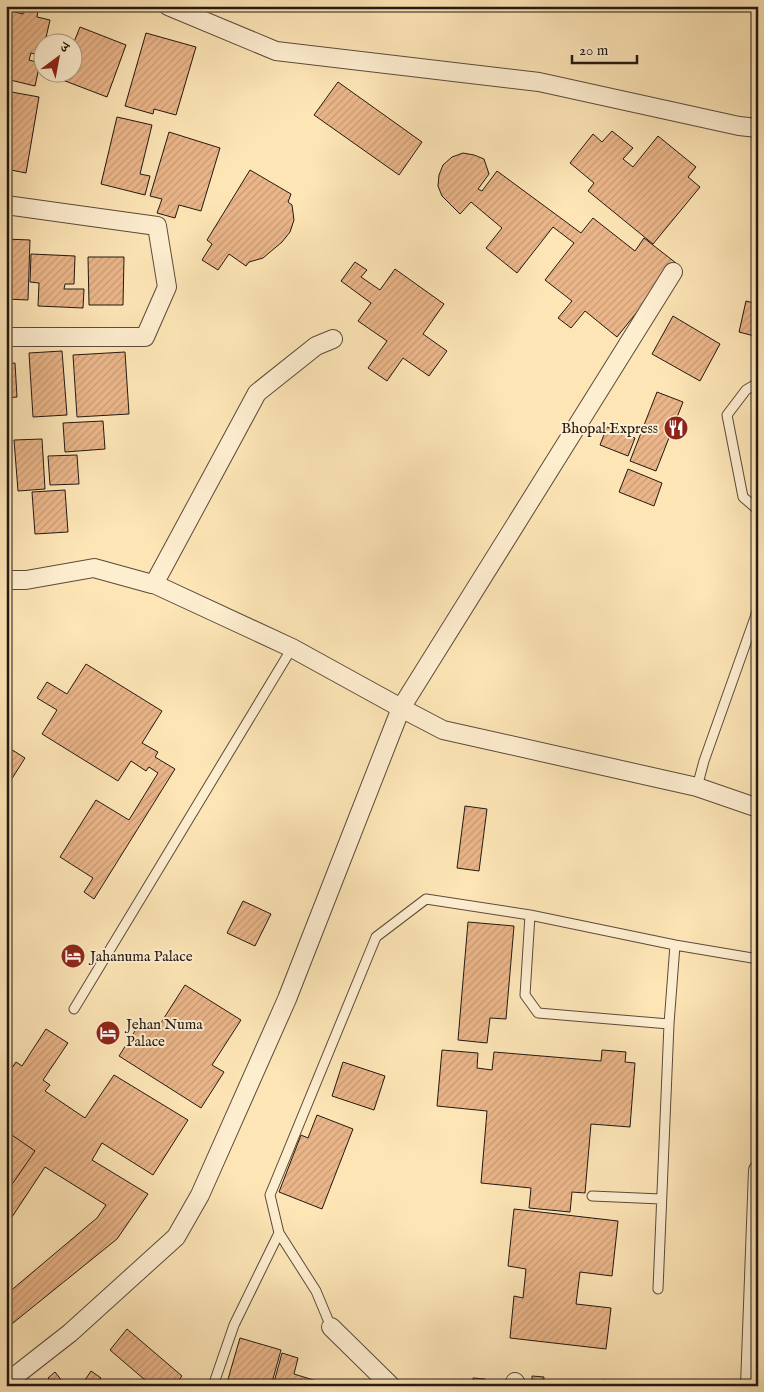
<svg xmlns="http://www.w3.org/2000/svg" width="764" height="1392" viewBox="0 0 764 1392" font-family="'IM FELL English','Noto Serif Devanagari',serif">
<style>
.building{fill:url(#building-hatch);stroke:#231812}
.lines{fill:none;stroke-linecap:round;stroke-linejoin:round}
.service-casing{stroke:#5a4b3b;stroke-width:11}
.minor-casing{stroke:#5a4b3b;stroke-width:20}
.service{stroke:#feeed0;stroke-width:9}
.minor{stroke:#feeed0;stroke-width:18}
.labels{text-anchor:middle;stroke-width:4;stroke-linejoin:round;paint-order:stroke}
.poi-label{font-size:15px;fill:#231812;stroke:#feeed0;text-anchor:start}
</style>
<defs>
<pattern id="building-hatch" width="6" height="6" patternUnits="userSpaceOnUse" patternTransform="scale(1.25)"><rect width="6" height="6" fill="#eab589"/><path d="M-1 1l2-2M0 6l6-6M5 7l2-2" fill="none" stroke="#c89b75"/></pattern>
</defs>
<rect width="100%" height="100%" fill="#fde5b6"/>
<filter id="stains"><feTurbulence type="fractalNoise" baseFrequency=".004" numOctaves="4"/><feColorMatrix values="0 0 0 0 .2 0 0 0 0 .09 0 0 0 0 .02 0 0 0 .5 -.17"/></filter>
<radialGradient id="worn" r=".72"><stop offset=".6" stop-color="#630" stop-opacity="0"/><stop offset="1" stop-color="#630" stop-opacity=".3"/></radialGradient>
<path class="building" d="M 24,8 L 38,11 L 37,17 L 50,20 L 45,42 L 42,42 L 42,56 L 31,53 L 29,60 L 40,63 L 35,86 L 6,79 L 6,10 L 23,14 Z
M 80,27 L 126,45 L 107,97 L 60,79 L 63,72 L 72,72 L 72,47 Z
M 146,33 L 196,47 L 176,115 L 154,109 L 153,114 L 125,106 Z
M 338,82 L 422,142 L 399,175 L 314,115 Z
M 6,91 L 39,97 L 26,173 L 6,169 Z
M 117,117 L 152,125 L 140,174 L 150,176 L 145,195 L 101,184 Z
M 612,131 L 633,148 L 623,159 L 633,167 L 658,136 L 696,167 L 688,177 L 700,187 L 653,244 L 588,191 L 594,183 L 570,163 L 593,134 L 602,142 Z
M 169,132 L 220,148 L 201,211 L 179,205 L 175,218 L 157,213 L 162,199 L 150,196 Z
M 463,153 L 474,155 L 484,159 L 489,174 L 478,189 L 482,191 L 497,171 L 581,233 L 593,218 L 635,251 L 644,238 L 676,263 L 617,337 L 585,311 L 571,328 L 558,318 L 572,301 L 545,280 L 574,243 L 553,227 L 517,273 L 486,248 L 502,228 L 471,202 L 460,214 L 442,196 L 438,186 L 439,175 L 443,165 L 452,157 Z
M 250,170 L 291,194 L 288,202 L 292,205 L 294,220 L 290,232 L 282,242 L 263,258 L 249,262 L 246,266 L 229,254 L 218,270 L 202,260 L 212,244 L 207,240 Z
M 6,239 L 30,240 L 28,300 L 6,299 Z
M 31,254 L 75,256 L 74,284 L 65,284 L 64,289 L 84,289 L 83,308 L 38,306 L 39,283 L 30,282 Z
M 88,257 L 124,257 L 123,305 L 89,305 Z
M 355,262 L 367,270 L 361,277 L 380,290 L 395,269 L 444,304 L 423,334 L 447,351 L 429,376 L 403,358 L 387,381 L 368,368 L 387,341 L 358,321 L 371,303 L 341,281 Z
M 746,301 L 758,304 L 758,337 L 739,332 Z
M 673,316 L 720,344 L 700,381 L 652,354 Z
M 62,351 L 67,415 L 33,417 L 29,353 Z
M 125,352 L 129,414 L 77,417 L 73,355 Z
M 15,363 L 17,397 L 6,398 L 6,364 Z
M 657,392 L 683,402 L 656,471 L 630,461 Z
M 103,421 L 105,449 L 65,452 L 63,423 Z
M 607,427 L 635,438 L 628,456 L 600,445 Z
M 42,439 L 45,489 L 18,491 L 14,440 Z
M 77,455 L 79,484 L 50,485 L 48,456 Z
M 628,469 L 662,483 L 654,506 L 619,492 Z
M 65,490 L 68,532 L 35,534 L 32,492 Z
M 86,664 L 162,711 L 142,743 L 158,752 L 155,757 L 175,769 L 94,899 L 84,892 L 93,878 L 60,857 L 96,800 L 129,820 L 158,773 L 149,767 L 146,771 L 131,761 L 118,781 L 42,734 L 57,710 L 37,698 L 47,682 L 67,694 Z
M 6,746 L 25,758 L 6,788 Z
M 465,806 L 487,809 L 479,871 L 457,868 Z
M 243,901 L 271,914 L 255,946 L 227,933 Z
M 468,922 L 514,926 L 506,1019 L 490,1018 L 487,1043 L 458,1040 Z
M 185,985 L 241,1020 L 212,1065 L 224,1072 L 201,1108 L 119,1056 L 142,1020 L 157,1029 Z
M 46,1029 L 68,1043 L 43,1080 L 50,1085 L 45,1091 L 85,1118 L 114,1075 L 188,1120 L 153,1175 L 102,1143 L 92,1160 L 148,1194 L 117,1239 L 8,1327 L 6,1326 L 6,1292 L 8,1293 L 97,1218 L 106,1205 L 45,1167 L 6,1226 L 6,1065 L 11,1069 L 16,1062 L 22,1066 Z
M 442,1050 L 478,1053 L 477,1068 L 492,1070 L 494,1052 L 601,1061 L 602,1050 L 626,1052 L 625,1062 L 635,1063 L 630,1127 L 591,1124 L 585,1193 L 572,1192 L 570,1212 L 529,1208 L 531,1188 L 481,1183 L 487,1111 L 437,1106 Z
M 343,1062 L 385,1076 L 374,1110 L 332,1096 Z
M 317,1115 L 353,1129 L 322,1209 L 279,1192 L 301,1135 L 308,1138 Z
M 6,1131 L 35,1151 L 6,1193 Z
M 514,1209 L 618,1221 L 612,1276 L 580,1272 L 576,1304 L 611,1308 L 606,1349 L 510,1338 L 514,1296 L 523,1298 L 526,1269 L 508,1266 Z
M 127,1329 L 182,1376 L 174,1386 L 152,1386 L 110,1350 Z
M 240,1338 L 281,1350 L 271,1386 L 226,1386 Z
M 282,1353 L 298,1358 L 294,1374 L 333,1386 L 273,1386 Z
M 91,1371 L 101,1378 L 95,1386 L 81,1386 Z
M 55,1372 L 66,1386 L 48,1386 L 51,1383 L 48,1378 Z
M 532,1376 L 544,1377 L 543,1386 L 523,1386 L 523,1383 L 532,1383 Z
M 473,1378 L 485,1379 L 485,1386 L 464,1386 L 464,1384 L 473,1384 Z
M 602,1380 L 614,1381 L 613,1386 L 601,1386 Z
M 341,1381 L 353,1384 L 353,1386 L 339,1386 Z
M 647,1382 L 672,1382 L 672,1386 L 647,1386 Z"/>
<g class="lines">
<defs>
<path id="service" d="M 758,383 L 746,390 L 727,415 L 743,497 L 758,510
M 697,787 L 704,761 L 758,609
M 530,915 L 525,995 L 538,1013 L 669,1024
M 74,1009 L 292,648
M 592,1196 L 661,1199
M 279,1233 L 316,1291 L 331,1327
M 658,1289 L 669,1024 L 675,945
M 213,1386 L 234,1325 L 279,1233 L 270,1195 L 376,937 L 426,899 L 530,915 L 675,945 L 758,959"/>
<path id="minor" d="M 168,6 L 276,51 L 539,82 L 739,126 L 758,128
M 6,205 L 157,226 L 167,287 L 145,337 L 6,337
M 6,580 L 26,580 L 94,568 L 152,584 L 154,584 L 292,648 L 401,708 L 443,730 L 697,787 L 758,808
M 154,584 L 257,393 L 316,346 L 333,339
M 331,1327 L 391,1386
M 6,1383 L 70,1333 L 176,1237 L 200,1195 L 287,999 L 401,708 L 673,272
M 514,1386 L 515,1382
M 750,1386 L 758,1170"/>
</defs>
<use href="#service" class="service-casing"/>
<use href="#minor" class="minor-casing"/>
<use href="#service" class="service"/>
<use href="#minor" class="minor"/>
</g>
<defs>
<symbol id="restaurant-disc" viewBox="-11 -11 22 22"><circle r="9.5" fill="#8f2418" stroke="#feeed0"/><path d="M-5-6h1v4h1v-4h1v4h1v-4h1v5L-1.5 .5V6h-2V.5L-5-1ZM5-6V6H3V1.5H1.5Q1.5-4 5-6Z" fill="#fff"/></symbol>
<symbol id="hotel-disc" viewBox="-11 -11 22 22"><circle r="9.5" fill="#8f2418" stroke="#feeed0"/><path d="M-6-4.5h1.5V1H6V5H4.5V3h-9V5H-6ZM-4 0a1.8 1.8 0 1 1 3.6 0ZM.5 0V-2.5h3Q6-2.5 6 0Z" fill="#fff"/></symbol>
</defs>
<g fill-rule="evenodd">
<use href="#restaurant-disc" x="662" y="414" width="28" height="28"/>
<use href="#hotel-disc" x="59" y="942" width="28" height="28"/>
<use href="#hotel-disc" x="94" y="1019" width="28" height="28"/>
</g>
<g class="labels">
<g class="poi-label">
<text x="658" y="433" text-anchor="end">Bhopal Express</text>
<text x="90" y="961">Jahanuma Palace</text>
<text x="126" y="1029">Jehan Numa<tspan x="126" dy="17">Palace</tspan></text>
</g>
</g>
<rect width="764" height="1392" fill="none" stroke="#fde5b6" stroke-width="25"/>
<rect x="8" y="8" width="749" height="1377" fill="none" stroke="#231812" stroke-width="2.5"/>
<rect x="12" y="12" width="739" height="1367" fill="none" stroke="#231812"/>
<g transform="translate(58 58) rotate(32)"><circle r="24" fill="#feeed0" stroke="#a69884"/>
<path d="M0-4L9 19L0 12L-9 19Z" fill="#8f2418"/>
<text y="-8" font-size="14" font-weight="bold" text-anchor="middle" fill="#231812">उ</text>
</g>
<path d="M572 55v8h65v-8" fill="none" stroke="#231812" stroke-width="2.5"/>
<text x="579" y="55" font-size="15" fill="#231812" stroke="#feeed0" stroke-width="4" paint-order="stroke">20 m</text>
<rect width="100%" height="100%" filter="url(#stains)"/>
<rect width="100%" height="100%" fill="url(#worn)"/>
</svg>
